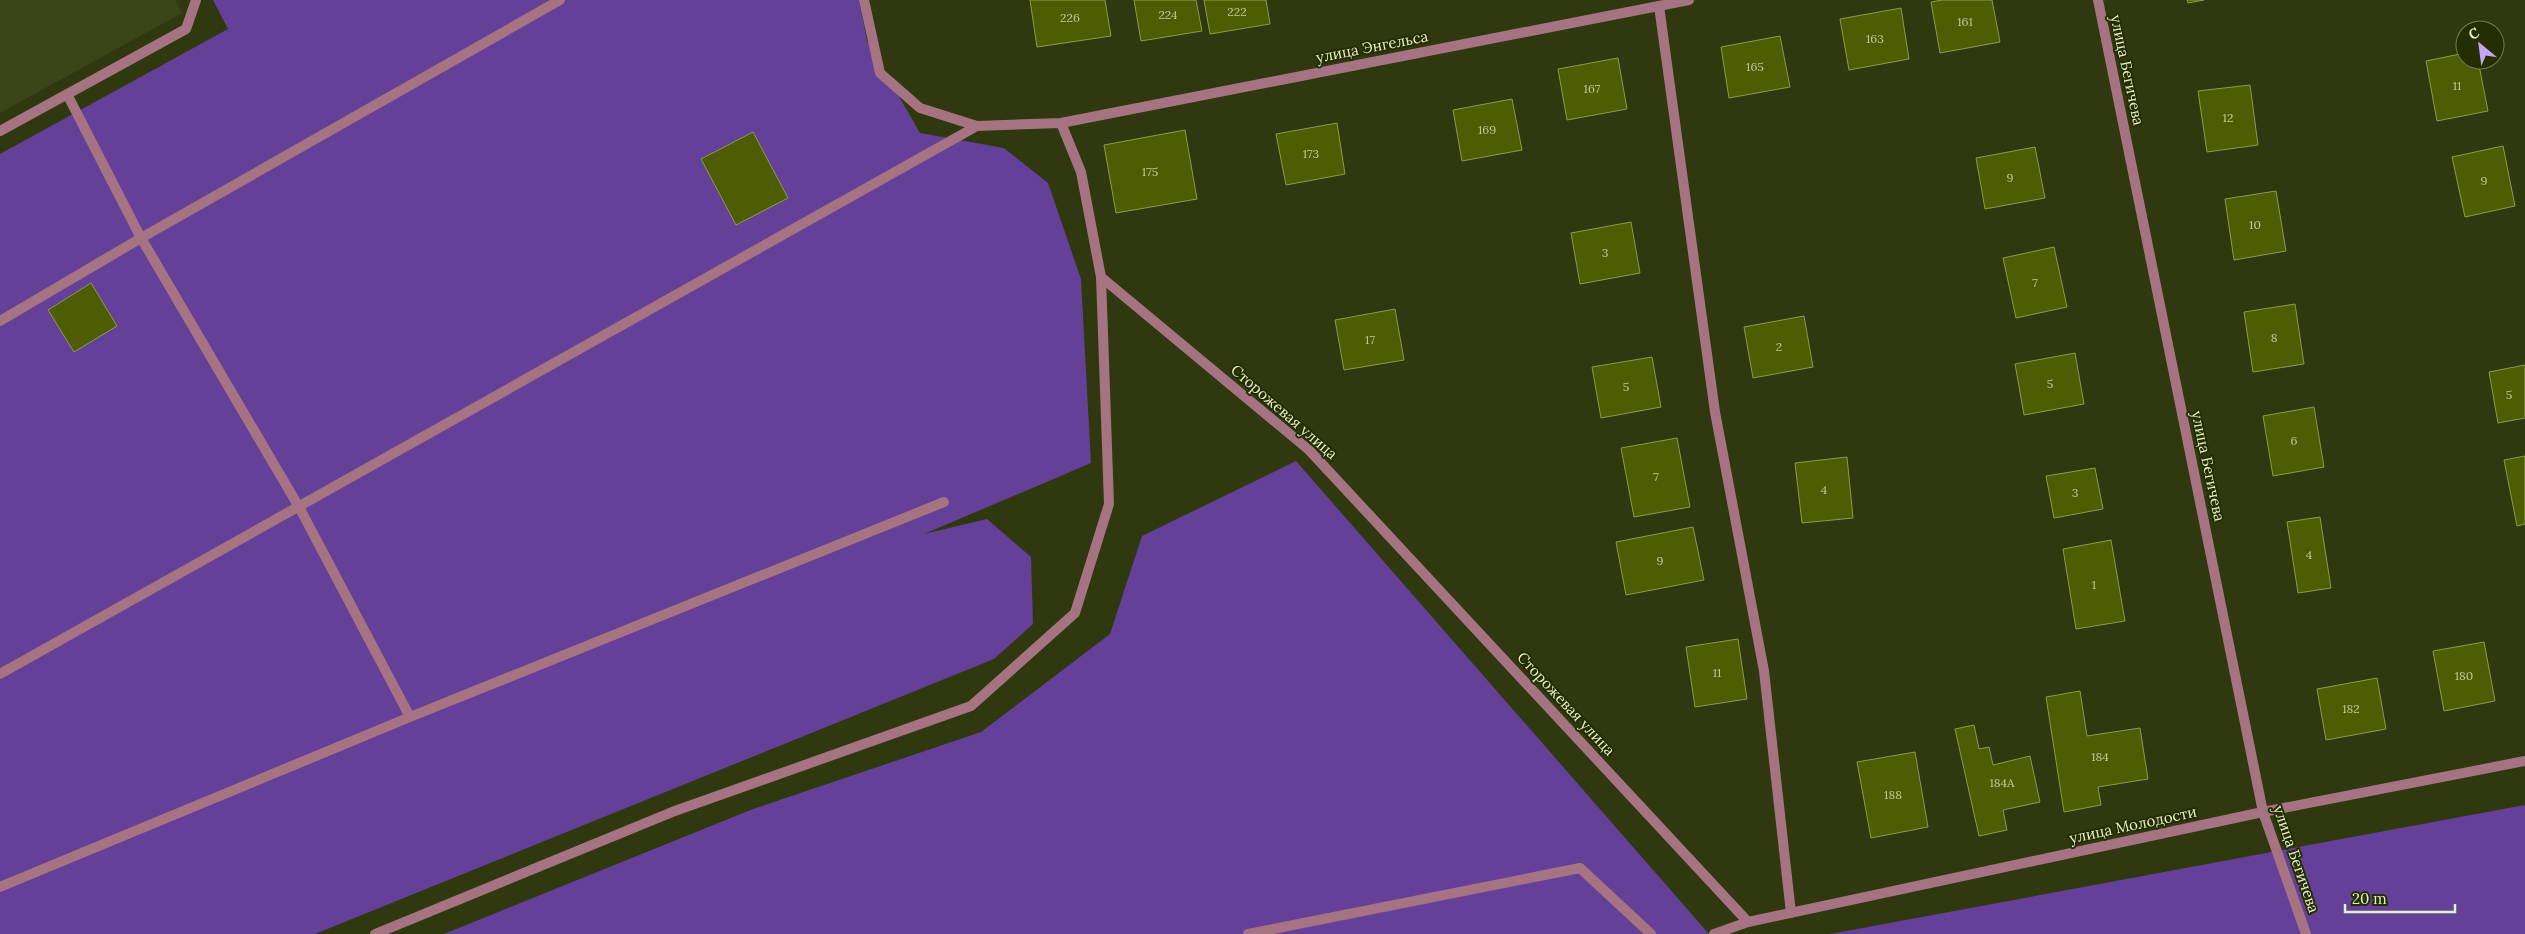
<svg xmlns="http://www.w3.org/2000/svg" width="2525" height="934" viewBox="0 0 2525 934" font-family="Lora,serif">
<style>
.built{fill:#3b4518}
.green{fill:#654098}
.building{fill:#4e5d04;stroke:#8a9c4f}
.lines{fill:none;stroke-linecap:round;stroke-linejoin:round}
.lane{stroke:#a57381;stroke-width:10}
.street{stroke:#a57381;stroke-width:10}
.labels{text-anchor:middle;stroke-width:4;stroke-linejoin:round;paint-order:stroke}
.number-label{font-size:12px;fill:#beca97}
.street-label{font-size:15px;fill:#e4efc8;stroke:#252d03}
</style>
<rect width="100%" height="100%" fill="#2f380e"/>
<path class="built" d="M 0,0 L 175,0 L 182,13 L 0,113 Z"/>
<path class="green" d="M 213,0 L 859,0 L 867,41 L 920,133 L 1004,148 L 1048,183 L 1081,279 L 1091,463 L 924,534 L 987,519 L 1031,557 L 1033,624 L 994,659 L 315,934 L 0,934 L 0,154 L 228,29 Z
M 1296,461 L 1709,934 L 444,934 L 753,809 L 981,732 L 1110,634 L 1142,536 Z
M 2525,805 L 2525,934 L 1830,934 Z"/>
<path class="building" d="M 1030,0 L 1105,0 L 1111,36 L 1037,47 Z
M 1134,0 L 1196,0 L 1202,31 L 1141,41 Z
M 1204,0 L 1266,0 L 1270,24 L 1210,34 Z
M 1942,0 L 1992,0 L 2000,42 L 1940,53 L 1931,2 Z
M 2187,0 L 2204,0 L 2188,3 Z
M 1901,8 L 1909,59 L 1849,70 L 1840,19 Z
M 1780,36 L 1790,87 L 1729,98 L 1721,47 Z
M 2465,53 L 2465,60 L 2478,60 L 2488,111 L 2437,121 L 2426,61 Z
M 1618,58 L 1627,109 L 1567,120 L 1558,69 Z
M 2250,85 L 2258,145 L 2207,152 L 2198,91 Z
M 1512,99 L 1522,150 L 1462,161 L 1453,110 Z
M 1337,123 L 1345,174 L 1286,185 L 1276,134 Z
M 1185,130 L 1197,199 L 1116,213 L 1104,145 Z
M 753,132 L 788,198 L 736,225 L 701,159 Z
M 2503,146 L 2515,206 L 2465,217 L 2452,157 Z
M 2035,147 L 2045,198 L 1985,209 L 1976,158 Z
M 2276,191 L 2286,251 L 2234,260 L 2225,199 Z
M 1631,222 L 1640,273 L 1580,284 L 1571,233 Z
M 2054,247 L 2067,307 L 2016,318 L 2003,258 Z
M 91,283 L 117,326 L 74,352 L 48,310 Z
M 2295,304 L 2304,364 L 2253,372 L 2244,312 Z
M 1395,309 L 1404,360 L 1344,370 L 1335,320 Z
M 1804,316 L 1813,367 L 1753,378 L 1744,327 Z
M 2075,353 L 2084,404 L 2024,415 L 2015,364 Z
M 1652,357 L 1661,407 L 1601,418 L 1592,367 Z
M 2525,365 L 2525,418 L 2498,423 L 2489,372 Z
M 2314,407 L 2324,467 L 2273,476 L 2263,416 Z
M 1677,438 L 1690,507 L 1634,517 L 1621,448 Z
M 2525,456 L 2525,524 L 2517,526 L 2504,460 Z
M 1847,457 L 1853,518 L 1802,523 L 1795,463 Z
M 2095,468 L 2103,509 L 2054,518 L 2046,476 Z
M 2320,517 L 2331,588 L 2298,593 L 2287,522 Z
M 1693,527 L 1704,580 L 1626,595 L 1616,542 Z
M 2111,540 L 2125,621 L 2076,629 L 2063,549 Z
M 1738,639 L 1747,699 L 1695,707 L 1686,647 Z
M 2484,642 L 2495,701 L 2444,711 L 2433,651 Z
M 2377,678 L 2386,729 L 2326,740 L 2317,689 Z
M 2080,691 L 2087,736 L 2140,728 L 2148,779 L 2098,787 L 2101,805 L 2064,812 L 2046,697 Z
M 1974,725 L 1979,749 L 1989,747 L 1993,765 L 2030,756 L 2040,802 L 2003,810 L 2007,830 L 1979,836 L 1955,729 Z
M 1915,752 L 1928,827 L 1871,838 L 1857,762 Z"/>
<g class="lines">
<path class="lane" d="M 1659,6 L 1715,412 L 1764,671 L 1791,913
M 67,94 L 141,238 L 299,507 L 410,717
M 0,131 L 186,29 L 196,0
M 0,321 L 141,238 L 560,0
M 0,674 L 977,126
M 0,887 L 410,717 L 944,502
M 1248,934 L 1580,868 L 1651,934
M 1714,934 L 1748,922"/>
<path class="street" d="M 864,0 L 880,73 L 920,108 L 977,126 L 1061,123 L 1081,172 L 1101,277 L 1309,450 L 1748,922 L 2263,812 L 2525,761
M 2098,0 L 2263,812 L 2306,934
M 1061,123 L 1689,0
M 375,934 L 672,812 L 971,706 L 1075,613 L 1109,504 L 1101,277"/>
</g>
<g class="labels">
<g class="number-label">
<text x="1237" y="16">222</text>
<text x="1168" y="19">224</text>
<text x="1070" y="22">226</text>
<text x="1965" y="26">161</text>
<text x="1875" y="43">163</text>
<text x="1755" y="71">165</text>
<text x="2457" y="90">11</text>
<text x="1592" y="93">167</text>
<text x="2228" y="122">12</text>
<text x="1487" y="134">169</text>
<text x="1311" y="158">173</text>
<text x="1150" y="176">175</text>
<text x="2010" y="182">9</text>
<text x="2484" y="185">9</text>
<text x="2255" y="229">10</text>
<text x="1605" y="257">3</text>
<text x="2035" y="287">7</text>
<text x="2274" y="342">8</text>
<text x="1370" y="344">17</text>
<text x="1779" y="351">2</text>
<text x="2050" y="388">5</text>
<text x="1626" y="391">5</text>
<text x="2509" y="399">5</text>
<text x="2294" y="445">6</text>
<text x="1656" y="481">7</text>
<text x="1824" y="494">4</text>
<text x="2075" y="497">3</text>
<text x="2309" y="559">4</text>
<text x="1660" y="565">9</text>
<text x="2094" y="589">1</text>
<text x="1717" y="677">11</text>
<text x="2464" y="680">180</text>
<text x="2351" y="713">182</text>
<text x="2100" y="761">184</text>
<text x="2002" y="787">184А</text>
<text x="1893" y="799">188</text>
</g>
<g class="street-label">
<text transform="translate(1372 47) rotate(-11)" y="5">улица Энгельса</text>
<text transform="translate(2127 70) rotate(78)" y="5">улица Бегичева</text>
<text transform="translate(1284 412) rotate(41)" y="5">Сторожевая улица</text>
<text transform="translate(2208 466) rotate(78)" y="5">улица Бегичева</text>
<text transform="translate(1566 704) rotate(47)" y="5">Сторожевая улица</text>
<text transform="translate(2133 825) rotate(-12)" y="5">улица Молодости</text>
<text transform="translate(2296 859) rotate(71)" y="5">улица Бегичева</text>
</g>
</g>
<g transform="translate(2480 45) rotate(331)"><circle r="24" fill="#252d03" stroke="#717b52"/>
<path d="M0-4L9 19L0 12L-9 19Z" fill="#c2a8f2"/>
<text y="-8" font-size="14" font-weight="bold" text-anchor="middle" fill="#e4efc8">С</text>
</g>
<path d="M2345 904v8h110v-8" fill="none" stroke="#e4efc8" stroke-width="2.5"/>
<text x="2352" y="904" font-size="15" fill="#e4efc8" stroke="#252d03" stroke-width="4" paint-order="stroke">20 m</text>
</svg>
